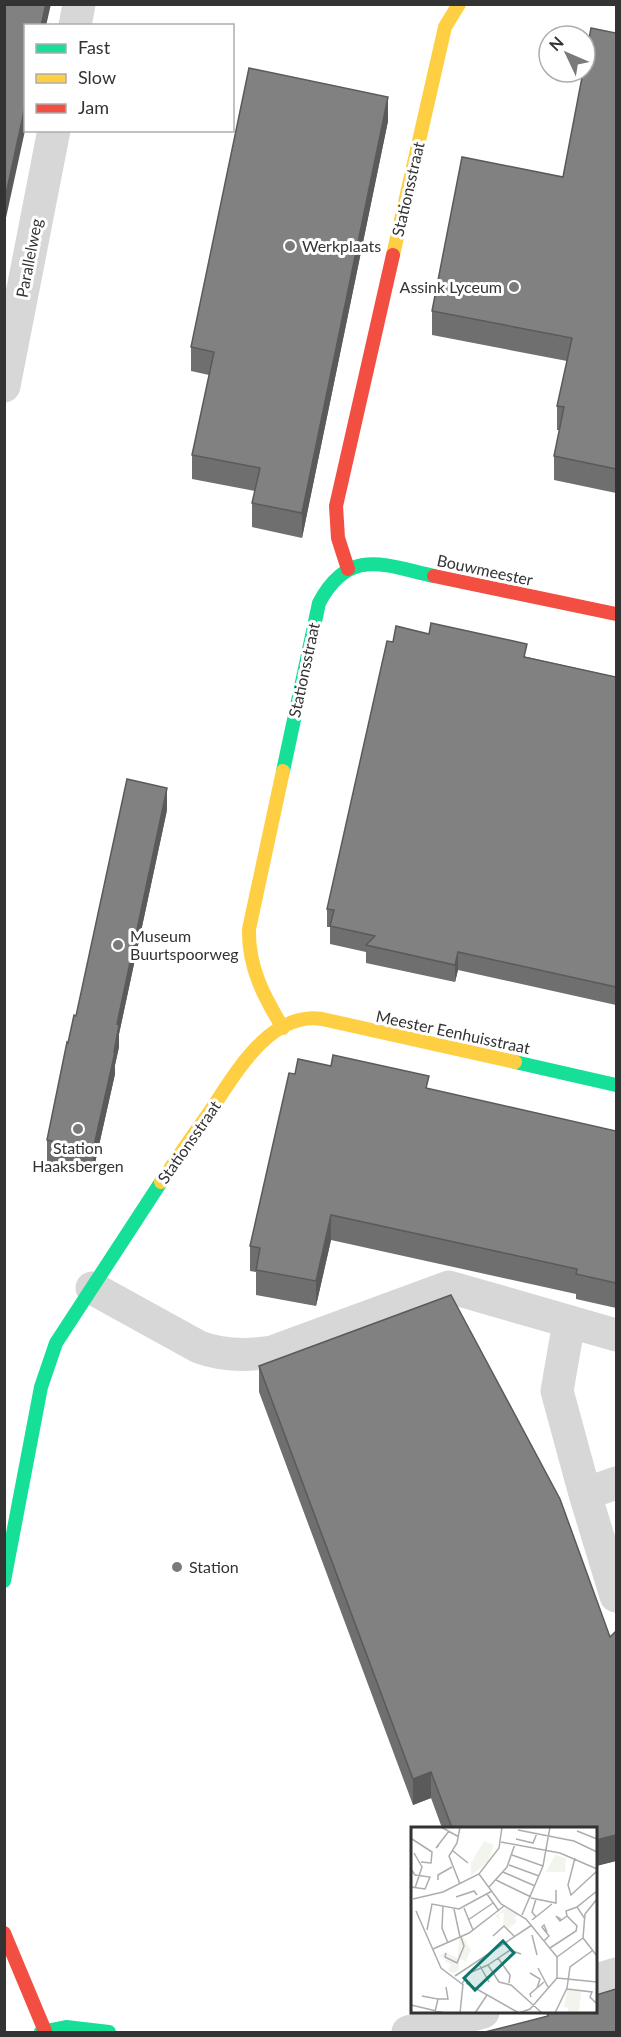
<svg xmlns="http://www.w3.org/2000/svg" width="621" height="2037" viewBox="0 0 621 2037" font-family="Lato,sans-serif">
<style>
.lines{fill:none;stroke-linecap:round;stroke-linejoin:round}
.street{stroke:#d7d7d7;stroke-width:33}
.fast{stroke:#16e098;stroke-width:14}
.slow{stroke:#ffcf43;stroke-width:14}
.jam{stroke:#f24e42;stroke-width:14}
.wall{fill:#6f6f6f}
.shaded-wall{fill:#5a5a5a}
.building{fill:#818181;stroke:#5a5a5a;stroke-width:1.5}
.poi-dot{fill:#7a7a7a;stroke:#fff;stroke-width:2}
.labels{text-anchor:middle;stroke-width:6;stroke-linejoin:round;paint-order:stroke}
.street-label{font-size:16px;fill:#333;stroke:#fff}
.poi-label{font-size:16px;fill:#333;stroke:#fff;text-anchor:start}
.inset-road{fill:none;stroke:#adadad;stroke-width:1.5}
.view{fill:#0f766e;fill-opacity:0.15;stroke:#0f766e;stroke-width:3}
.inset-edge{fill:none;stroke:#333;stroke-width:3}
</style>
<rect width="100%" height="100%" fill="#fff"/>
<g class="lines">
<path class="street" d="M 75,26 L 79,4
M 4,386 L 54,130
M 92,1288 L 199,1347 C 223,1356 247,1356 272,1352 L 449,1287 L 616,1335
M 569,1322 L 557,1391 L 585,1494 L 616,1483
M 585,1494 L 616,1596
M 596,1980 L 616,1974
M 408,2032 L 483,2012"/>
<path class="fast" d="M 283,771 L 319,603 C 349,547 384,565 434,576
M 515,1062 L 616,1085
M 4,1581 L 41,1387 L 56,1343 L 161,1182
M 41,2032 L 66,2027 L 109,2032"/>
<path class="slow" d="M 393,255 L 445,27 L 459,4
M 283,771 L 249,929 C 248,967 264,997 283,1028
M 161,1182 C 177,1158 194,1134 211,1110 C 235,1074 270,1011 322,1019 L 515,1062"/>
<path class="jam" d="M 348,569 L 338,538 L 336,506 L 393,255
M 434,576 L 616,614
M 4,1933 L 45,2031"/>
</g>
<path class="wall" d="M 616,33 L 616,493 L 554,480 L 554,456 L 560,430 L 557,430 L 557,406 L 567,361 L 432,335 L 432,311 L 563,177 Z
M 388,121 L 302,538 L 252,527 L 252,503 L 255,491 L 192,479 L 192,455 L 209,375 L 191,371 L 191,347 Z
M 429,634 L 527,657 L 616,677 L 616,1005 L 458,970 L 455,982 L 366,963 L 366,952 L 330,944 L 330,927 L 327,927 L 327,909 L 393,642 Z
M 167,810 L 119,1034 L 119,1047 L 115,1065 L 115,1074 L 93,1172 L 47,1162 L 47,1140 L 68,1043 L 76,1016 Z
M 331,1066 L 429,1089 L 616,1131 L 616,1308 L 576,1299 L 576,1294 L 331,1240 L 316,1306 L 256,1295 L 256,1272 L 250,1271 L 250,1246 L 295,1074 Z
M 259,1366 L 610,1637 L 616,1631 L 616,1861 L 596,1866 L 596,1828 L 442,1828 L 431,1798 L 413,1805 L 259,1392 Z"/>
<path class="shaded-wall" d="M 46,4 L 51,4 L 46,26 L 41,26 Z
M 388,97 L 388,121 L 302,538 L 302,513 Z
M 26,102 L 26,126 L 4,227 L 4,203 Z
M 167,788 L 167,810 L 119,1034 L 119,1047 L 115,1065 L 115,1074 L 93,1172 L 93,1150 L 114,1052 L 117,1024 Z
M 458,952 L 458,970 L 455,982 L 455,965 Z
M 331,1215 L 331,1240 L 316,1306 L 316,1281 Z
M 431,1772 L 431,1798 L 413,1805 L 413,1779 Z
M 616,1835 L 616,1861 L 596,1866 L 596,1840 Z"/>
<path class="building" d="M 4,4 L 46,4 L 41,26 L 26,26 L 26,102 L 4,203 Z
M 591,28 L 616,33 L 616,469 L 554,456 L 564,407 L 557,406 L 572,338 L 432,311 L 462,157 L 563,177 L 583,72 L 585,72 L 585,60 Z
M 249,68 L 388,97 L 302,513 L 252,503 L 260,468 L 192,455 L 214,352 L 191,347 Z
M 431,623 L 527,644 L 524,657 L 616,677 L 616,987 L 458,952 L 455,965 L 366,945 L 375,936 L 330,926 L 334,910 L 327,909 L 387,641 L 393,642 L 396,626 L 429,634 Z
M 127,779 L 167,788 L 117,1024 L 119,1025 L 114,1052 L 115,1052 L 93,1150 L 47,1140 L 67,1042 L 68,1043 L 74,1015 L 76,1016 Z
M 333,1055 L 429,1076 L 426,1088 L 616,1131 L 616,1283 L 576,1274 L 577,1269 L 331,1215 L 316,1281 L 256,1270 L 260,1248 L 250,1246 L 289,1073 L 295,1074 L 298,1059 L 331,1066 Z
M 451,1295 L 560,1499 L 610,1637 L 616,1631 L 616,1835 L 596,1840 L 596,1828 L 452,1828 L 431,1772 L 413,1779 L 259,1366 Z
M 616,1989 L 616,2032 L 485,2032 L 548,2016 L 547,2012 L 596,2012 L 596,1995 Z"/>
<g class="poi-dot">
<circle cx="290" cy="246" r="6"/>
<circle cx="514" cy="287" r="6"/>
<circle cx="118" cy="945" r="6"/>
<circle cx="78" cy="1129" r="6"/>
<circle cx="177" cy="1567" r="6"/>
</g>
<g class="labels">
<g class="street-label">
<text transform="translate(408 189) rotate(-77)" y="6">Stationsstraat</text>
<text transform="translate(29 258) rotate(-79)" y="6">Parallelweg</text>
<text transform="translate(485 570) rotate(12)" y="6">Bouwmeester</text>
<text transform="translate(304 670) rotate(-78)" y="6">Stationsstraat</text>
<text transform="translate(453 1032) rotate(12)" y="6">Meester Eenhuisstraat</text>
<text transform="translate(189 1142) rotate(-55)" y="6">Stationsstraat</text>
</g>
<g class="poi-label">
<text x="302" y="252">Werkplaats</text>
<text x="502" y="293" text-anchor="end">Assink Lyceum</text>
<text x="130" y="942">Museum<tspan x="130" dy="18">Buurtspoorweg</tspan></text>
<text x="78" y="1154" text-anchor="middle">Station<tspan x="78" dy="18">Haaksbergen</tspan></text>
<text x="189" y="1573">Station</text>
</g>
</g>
<g transform="translate(411 1827)">
<rect width="186" height="186" fill="#fff"/>
<path d="M 73,14 L 83,18 L 77,34 L 60,49 L 60,36 ZM 144,28 L 155,31 L 154,45 L 135,45 ZM 94,81 L 108,87 L 103,91 L 106,95 L 98,101 L 92,98 L 93,86 L 88,87 L 89,93 L 84,89 ZM 52,110 L 60,123 L 55,134 L 48,132 L 48,143 L 43,146 L 37,144 L 40,137 L 34,135 L 34,131 L 27,130 L 34,125 L 47,131 L 48,112 Z" fill="#f1f5ed"/>
<path d="M 156,163 L 170,164 L 168,186 L 157,186 L 157,181 L 153,180 Z" fill="#f1f5ed"/>
<path class="inset-road" d="M 30,0 L 48,10M 49,0 L 46,16 L 38,29 L 49,57M 107,3 L 163,14 L 186,25M 166,4 L 186,12M 1,12 L 21,25 L 20,36 L 10,35M 105,12 L 122,16 L 126,6M 90,15 L 149,26 L 186,42M 28,18 L 25,21 L 38,4M 42,24 L 57,36M 3,26 L 11,40 L 4,61M 101,28 L 132,39M 164,31 L 157,58 L 160,68 L 186,44M 98,38 L 128,49M 0,42 L 4,48 L 19,50 L 14,62 L 0,60M 92,45 L 124,59M 68,47 L 90,77 L 115,92 L 146,130M 27,53 L 27,48 L 41,40M 85,53 L 120,70M 78,60 L 96,40 L 104,17M 76,67 L 88,84M 45,70 L 63,64 L 66,68M 120,71 L 145,76 L 145,63M 2,72 L 32,65 L 68,47 L 88,21 L 91,0M 125,72 L 121,85 L 125,90M 32,79 L 31,101 L 37,116M 53,81 L 62,103M 43,82 L 49,110M 5,84 L 30,141 L 51,157 L 58,146 L 77,138M 111,88 L 132,39 L 139,0M 174,92 L 166,80 L 186,64M 57,93 L 82,76M 121,93 L 141,77M 151,93 L 145,89 L 149,94 L 156,89 L 155,84 L 166,80M 16,103 L 21,77 L 48,82 L 81,64M 121,108 L 126,128M 82,109 L 93,99 L 103,109M 172,111 L 174,87 L 186,72M 172,111 L 186,129M 133,114 L 138,109 L 131,100 L 133,98 L 136,105M 139,121 L 165,104 L 166,99 L 156,89M 22,122 L 58,106 L 93,79M 35,126 L 34,130 L 46,136 L 53,119 L 50,110M 146,130 L 172,111M 87,131 L 99,148 L 98,156M 77,138 L 88,155 L 100,158 L 131,186M 77,138 L 99,123 L 110,127M 69,139 L 78,155M 127,141 L 137,160M 119,146 L 129,152 L 126,161M 44,149 L 121,98M 146,151 L 186,155M 55,156 L 108,186M 156,162 L 181,165 L 179,170 L 185,176M 11,169 L 27,172 L 24,185M 120,170 L 119,167 L 133,155M 27,172 L 37,172 L 35,160M 0,178 L 34,186M 49,186 L 52,157M 64,186 L 76,168M 108,186 L 119,182 L 146,151 L 146,130M 144,186 L 156,161 L 159,140 L 181,124"/>
<path class="view" d="M 92,114 L 103,126 L 64,163 L 53,151 Z"/>
<rect width="186" height="186" class="inset-edge"/>
</g>
<rect width="621" height="2037" fill="none" stroke="#333333" stroke-width="12"/>
<rect x="24" y="24" width="210" height="108" fill="#ffffff" stroke="#adadad" stroke-width="1.5"/>
<rect x="36" y="44" width="30" height="9" fill="#16e098" stroke="#adadad" stroke-width="1.5"/>
<text x="78" y="54" font-size="18" fill="#333333">Fast</text>
<rect x="36" y="74" width="30" height="9" fill="#ffcf43" stroke="#adadad" stroke-width="1.5"/>
<text x="78" y="84" font-size="18" fill="#333333">Slow</text>
<rect x="36" y="104" width="30" height="9" fill="#f24e42" stroke="#adadad" stroke-width="1.5"/>
<text x="78" y="114" font-size="18" fill="#333333">Jam</text>
<g transform="translate(567 54) rotate(314)"><circle r="28" fill="#ffffff" stroke="#adadad" stroke-width="1.5"/>
<path d="M0-4.5L10 22L0 15L-10 22Z" fill="#7a7a7a"/>
<text y="-9" font-size="16" font-weight="bold" text-anchor="middle" fill="#333333">N</text>
</g>
</svg>
